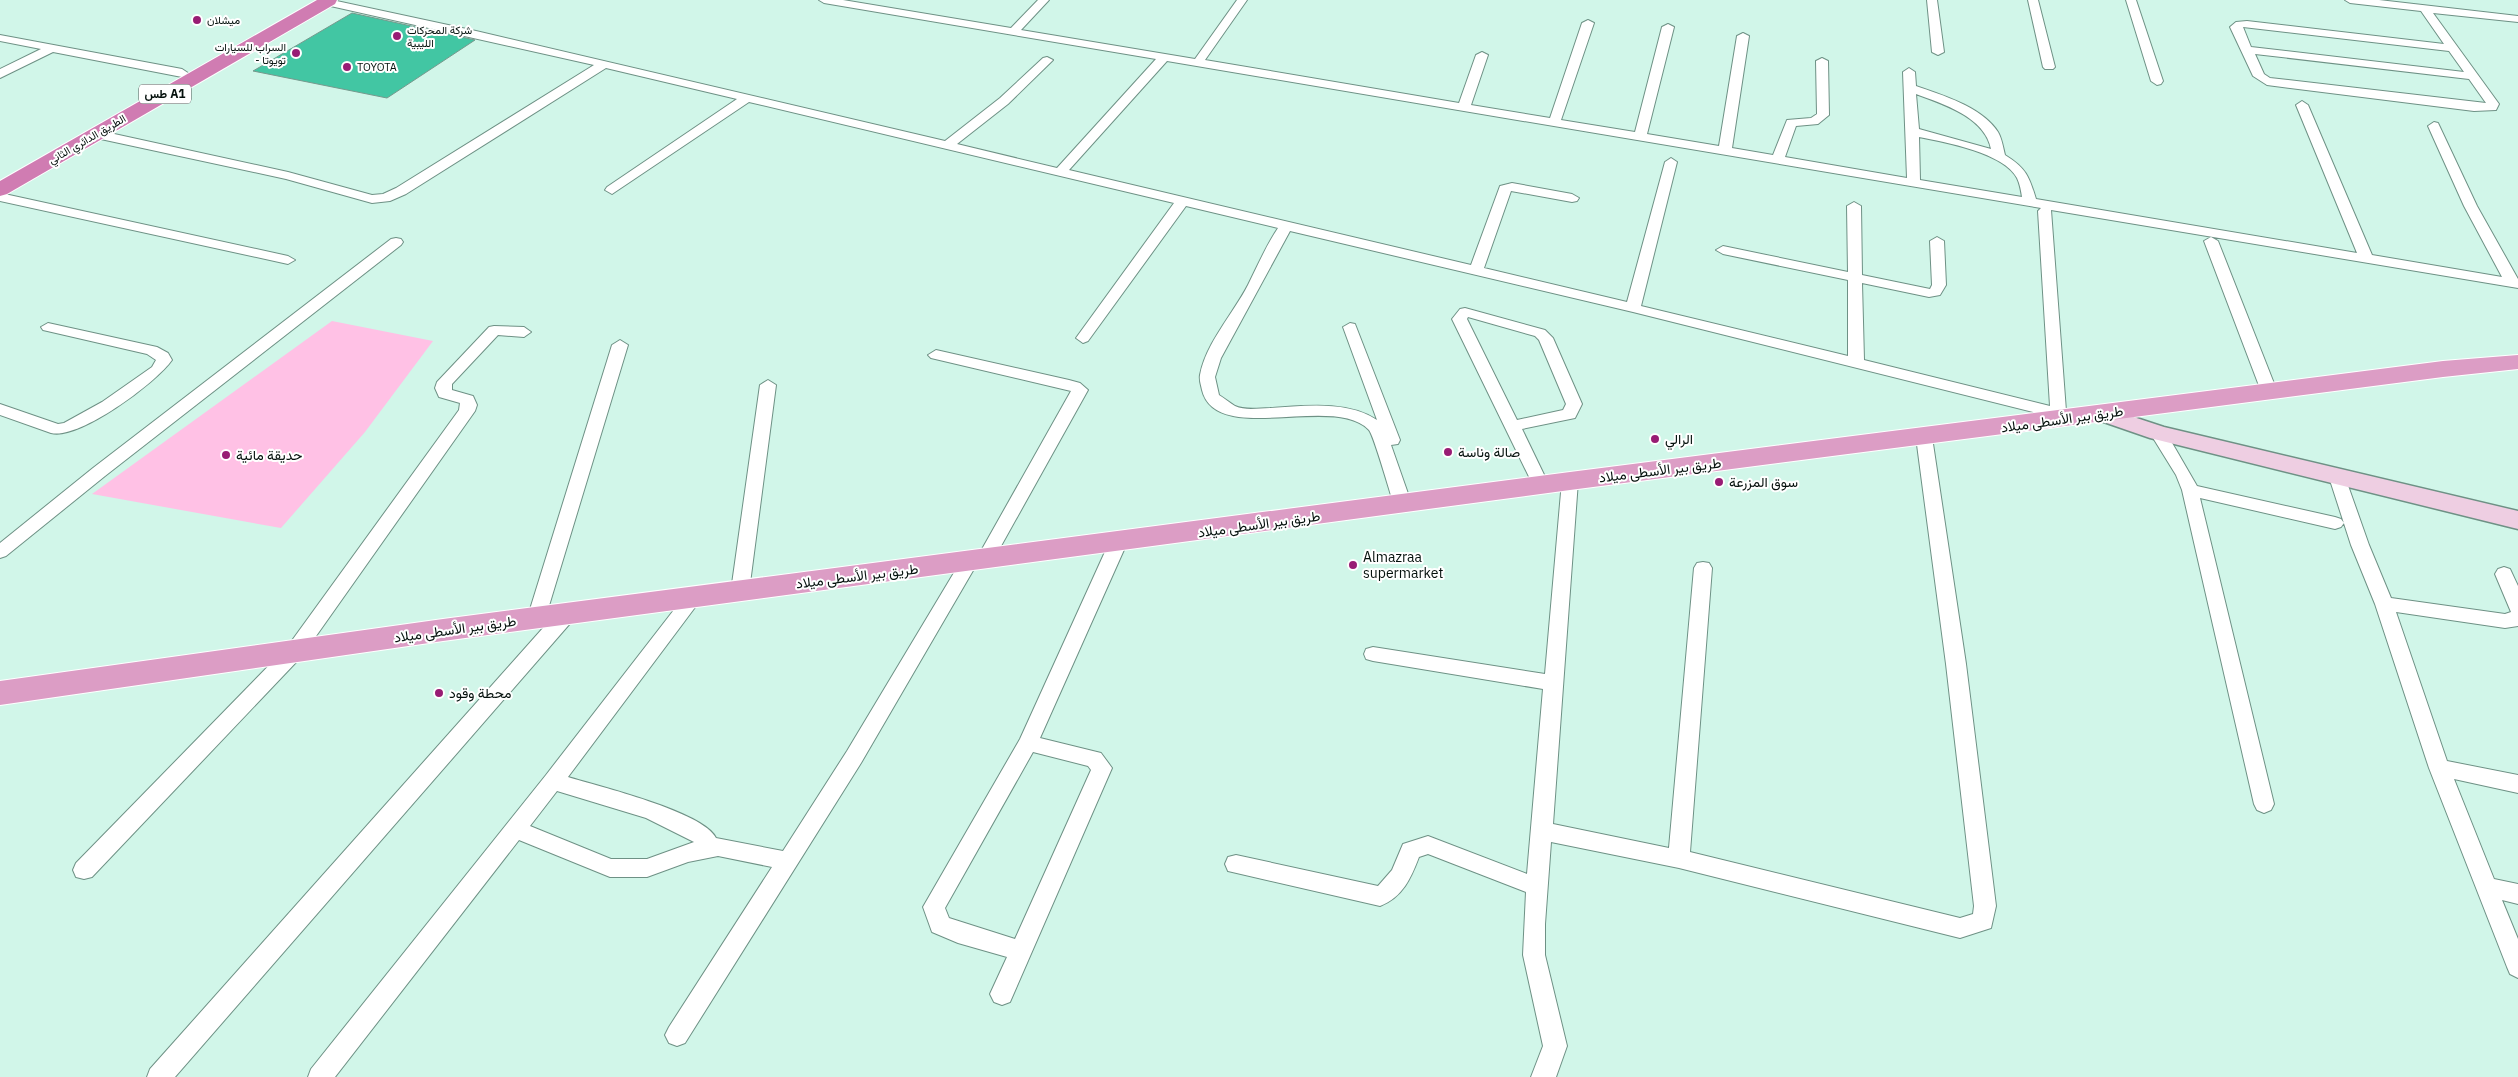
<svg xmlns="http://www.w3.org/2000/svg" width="2518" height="1077" viewBox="0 0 2518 1077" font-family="'IBM Plex Sans',Vazirmatn,sans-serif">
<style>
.green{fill:#ffc1e5}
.building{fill:#42c6a3;stroke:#76998d}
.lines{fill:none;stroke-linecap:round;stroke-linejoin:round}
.minor-casing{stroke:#6e9185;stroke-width:2}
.secondary-casing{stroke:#6e9185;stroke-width:3}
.primary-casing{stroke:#fff;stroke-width:2}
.trunk-casing{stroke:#fff;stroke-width:2}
.minor{fill:#fff;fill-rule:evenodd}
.secondary{fill:#eecee2;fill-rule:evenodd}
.primary{fill:#dc9dc5;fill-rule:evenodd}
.trunk{fill:#d07cb2;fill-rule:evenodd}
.poi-dot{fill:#981c74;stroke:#fff;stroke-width:2}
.labels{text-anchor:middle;stroke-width:4;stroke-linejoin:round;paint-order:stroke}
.far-poi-label{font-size:11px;fill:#05110d;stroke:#fff;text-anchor:start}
.far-street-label{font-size:11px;fill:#05110d;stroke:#fff}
.shield{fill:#fff;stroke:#505856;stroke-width:1}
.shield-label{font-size:12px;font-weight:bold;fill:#05110d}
.street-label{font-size:14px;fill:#05110d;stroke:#fff}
.poi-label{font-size:14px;fill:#05110d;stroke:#fff;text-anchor:start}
</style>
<rect width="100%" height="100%" fill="#d1f6e9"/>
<path class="green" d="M 332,321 L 433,341 L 365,432 L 281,528 L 92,494 Z"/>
<path class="building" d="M 352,13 L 475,40 L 387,98 L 253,71 Z"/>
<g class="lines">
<defs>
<path id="minor" d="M 322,0 L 332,0 L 476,31 L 945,141 L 1000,98 L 1043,58 L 1047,57 L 1053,60 L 1051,62 L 1008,104 L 957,144 L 1057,168 L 1156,59 L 824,3 L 819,0 L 843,0 L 1011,28 L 1038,0 L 1049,0 L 1021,30 L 1195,59 L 1237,0 L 1247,0 L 1205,60 L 1459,103 L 1476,55 L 1482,52 L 1488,55 L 1471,105 L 1550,118 L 1582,23 L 1588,20 L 1594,23 L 1561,120 L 1635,132 L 1662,27 L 1668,24 L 1674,27 L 1647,134 L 1719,146 L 1737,36 L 1743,33 L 1749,36 L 1732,148 L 1773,155 L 1787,120 L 1811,118 L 1817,114 L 1816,61 L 1822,58 L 1828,61 L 1829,115 L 1818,124 L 1796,126 L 1785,157 L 1907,178 L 1903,72 L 1909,68 L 1915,72 L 1916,86 C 1942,95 1982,107 1998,132 C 2002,139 2003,147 2005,155 C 2026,168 2029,176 2036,199 L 2357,253 L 2296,105 L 2302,101 L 2308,105 L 2372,255 L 2502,277 L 2464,206 L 2428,126 L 2434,122 L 2438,123 L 2477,206 L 2518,279 L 2518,288 L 2051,210 L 2066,411 L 2075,419 L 2073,423 L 2067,424 L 2053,417 L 1633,312 L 1290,231 L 1221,358 L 1215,377 L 1219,395 C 1224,398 1230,403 1235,406 C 1246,411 1259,408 1270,408 C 1304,406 1347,400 1377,420 L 1343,327 L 1350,323 L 1355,324 L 1400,440 L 1398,444 L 1391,445 L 1412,505 L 1409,509 L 1397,509 L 1394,505 C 1390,493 1374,436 1369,430 C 1334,393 1216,447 1202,390 C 1201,385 1199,380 1200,375 C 1206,343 1233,314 1248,285 C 1258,265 1266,246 1278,228 L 1186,206 L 1088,341 L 1083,343 L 1076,338 L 1174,203 L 749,102 L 612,194 L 605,190 L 607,187 L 737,99 L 606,68 L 406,194 L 390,201 L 372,203 L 286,179 L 96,138 L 90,134 L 96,130 L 288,172 L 372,195 L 383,194 L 396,188 L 594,65 L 326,5 L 322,4 ZM 1167,61 L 2041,208 L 2038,211 L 2050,406 L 1864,360 L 1862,283 L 1929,297 L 1940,295 L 1946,285 L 1944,241 L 1937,237 L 1930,241 L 1932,285 L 1930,289 L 1862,275 L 1861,206 L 1854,202 L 1847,206 L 1848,272 L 1723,246 L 1716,250 L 1723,254 L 1848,280 L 1848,356 L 1641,306 L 1677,162 L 1671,158 L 1665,162 L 1627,302 L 1484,268 L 1511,191 L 1572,202 L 1577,201 L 1579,198 L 1572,194 L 1512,183 L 1500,186 L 1471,265 L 1069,170 ZM 1916,94 C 1943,104 1985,117 1991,149 L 1919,129 ZM 1919,137 C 1945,142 2004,153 2017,178 C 2020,184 2021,191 2022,197 L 1920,180 Z
M 1927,0 L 1937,0 L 1944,52 L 1938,55 L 1932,52 Z
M 2028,0 L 2038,0 L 2055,67 L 2053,69 L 2045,69 L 2043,67 Z
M 2126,0 L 2136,0 L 2163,81 L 2161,84 L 2157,85 L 2151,81 Z
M 2345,0 L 2379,0 L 2518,16 L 2518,22 L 2433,13 L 2499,104 L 2496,110 L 2474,111 L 2267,85 L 2253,76 L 2230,27 L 2236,22 L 2247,21 L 2444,44 L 2421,11 L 2350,3 ZM 2243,27 L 2449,51 L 2464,72 L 2251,47 ZM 2255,54 L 2469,79 L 2486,103 L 2270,78 L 2264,74 Z
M 0,35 L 182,69 L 188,73 L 182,77 L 53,52 L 0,78 L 0,69 L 41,49 L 0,41 Z
M 0,193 L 288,256 L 295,260 L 288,264 L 0,201 Z
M 2211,237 L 2218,241 L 2277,391 L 2275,395 L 2269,396 L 2261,391 L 2204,241 Z
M 396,238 L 401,239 L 403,242 L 401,245 L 105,476 L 6,556 L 0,558 L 0,543 L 93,468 L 391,239 Z
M 1465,308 L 1545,330 L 1553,338 L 1582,404 L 1575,418 L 1522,429 L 1549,485 L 1547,489 L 1535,489 L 1533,485 L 1452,319 L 1460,309 ZM 1468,317 L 1535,336 L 1539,340 L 1566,404 L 1563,410 L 1517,420 L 1467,319 Z
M 48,323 L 157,347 L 168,353 L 172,360 C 156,383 79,440 51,433 L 0,415 L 0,404 L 58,424 L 64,423 L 102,402 L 152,367 L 156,360 L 147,354 L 43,330 L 41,327 Z
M 494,326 L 524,327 L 531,332 L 524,337 L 498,335 L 452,384 L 452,390 L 473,396 L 477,405 L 475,411 L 302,656 L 92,877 L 84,879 L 76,877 L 73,870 L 76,863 L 288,646 L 459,410 L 460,403 L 439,397 L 435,388 L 437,382 L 489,327 Z
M 620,340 L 628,345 L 545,619 L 543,624 L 536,626 L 529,624 L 527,619 L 612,345 Z
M 936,350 L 1069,380 L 1080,383 L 1088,390 L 991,564 L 985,565 L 978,562 L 861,763 L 685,1043 L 677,1046 L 669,1043 L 665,1035 L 669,1027 L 772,867 L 718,856 L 688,862 L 647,877 L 610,877 L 519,840 L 335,1077 L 308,1077 L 311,1069 L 546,775 L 687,593 L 693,591 L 699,593 L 702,598 L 568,777 C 598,786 704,812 716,838 L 783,851 L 847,751 L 964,556 L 970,555 L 977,558 L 1071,391 L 931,358 L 928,355 ZM 557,791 L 646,818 L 694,842 L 647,859 L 611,859 L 530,826 Z
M 768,380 L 776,385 L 749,591 L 746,596 L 740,598 L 734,596 L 731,591 L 760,385 Z
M 2158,428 L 2164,429 L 2197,486 L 2335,517 L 2341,519 L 2344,523 L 2341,527 L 2335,529 L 2200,498 L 2274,804 L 2271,810 L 2264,813 L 2257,810 L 2254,804 L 2182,490 L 2176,475 L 2150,433 L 2152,429 Z
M 1924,432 L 1930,433 L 1932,437 L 1966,664 L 1996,906 L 1991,928 L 1960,938 L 1679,868 L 1551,842 L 1545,924 L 1545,955 L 1567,1046 L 1556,1077 L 1531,1077 L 1543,1046 L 1523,955 L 1526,892 L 1428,854 L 1419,857 C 1411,878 1403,897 1380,906 L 1228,871 L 1225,864 L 1228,857 L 1236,855 L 1378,886 L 1392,870 L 1403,844 L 1428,836 L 1527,874 L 1543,689 L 1373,661 L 1366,659 L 1364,654 L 1366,649 L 1373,647 L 1545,674 L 1562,481 L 1564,477 L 1576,477 L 1578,481 L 1553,824 L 1669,848 L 1694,568 L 1697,563 L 1703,562 L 1709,563 L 1712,568 L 1690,852 L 1960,918 L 1973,914 L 1974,906 L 1946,664 L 1916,437 L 1918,433 Z
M 2337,471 L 2343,473 L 2345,477 L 2369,545 L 2391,598 L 2505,614 L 2511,612 L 2495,574 L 2498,569 L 2504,567 L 2510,569 L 2518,586 L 2518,626 L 2505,628 L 2396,612 L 2447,761 L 2518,775 L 2518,793 L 2454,779 L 2494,879 L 2518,884 L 2518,904 L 2502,900 L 2518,939 L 2518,978 L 2510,974 L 2507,967 L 2429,768 L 2375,604 L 2351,545 L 2329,477 L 2331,473 Z
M 1118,537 L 1124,539 L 1127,543 L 1040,738 L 1101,753 L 1112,768 L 1010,1002 L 1002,1005 L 994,1002 L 990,994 L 1007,957 L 958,943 L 932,932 L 923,907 L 1020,739 L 1109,543 L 1112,539 ZM 1033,752 L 1088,766 L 1091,770 L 1015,939 L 949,918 L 945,908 Z
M 566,608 L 573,610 L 575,615 L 573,620 L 175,1077 L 147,1077 L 150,1069 L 559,610 Z"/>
<path id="secondary" d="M 2103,407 L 2164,427 L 2518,511 L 2518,529 L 2150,438 L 2095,419 L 2092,414 L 2095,409 Z"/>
<path id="primary" d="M 2518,355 L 2518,369 L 2443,377 L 1570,490 L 443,641 L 0,705 L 0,681 L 443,619 L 1570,472 L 2443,361 Z"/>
<path id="trunk" d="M 317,0 L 337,0 L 335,4 L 7,194 L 0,196 L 0,181 Z"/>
</defs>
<use href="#minor" class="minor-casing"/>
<use href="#secondary" class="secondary-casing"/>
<use href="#primary" class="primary-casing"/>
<use href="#trunk" class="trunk-casing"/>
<use href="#minor" class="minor"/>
<use href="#secondary" class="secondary"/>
<use href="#primary" class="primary"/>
<use href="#trunk" class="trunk"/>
</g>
<g class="poi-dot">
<circle cx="197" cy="20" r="5"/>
<circle cx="397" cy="36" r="5"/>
<circle cx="296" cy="53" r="5"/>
<circle cx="347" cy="67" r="5"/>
<circle cx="1655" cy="439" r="5"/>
<circle cx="1448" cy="452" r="5"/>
<circle cx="226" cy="455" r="5"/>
<circle cx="1719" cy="482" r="5"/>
<circle cx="1353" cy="565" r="5"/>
<circle cx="439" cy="693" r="5"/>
</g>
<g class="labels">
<g class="far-poi-label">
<text x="207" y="24">ميشلان</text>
<text x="407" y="34">شركة المحركات<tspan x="407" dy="13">الليبية</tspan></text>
<text x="286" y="51" text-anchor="end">السراب للسيارات<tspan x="286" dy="13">- تويوتا</tspan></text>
<text x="357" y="71">TOYOTA</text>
</g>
<g class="far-street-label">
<text transform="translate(87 139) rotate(-30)" y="4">الطريق الدائري الثاني</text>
</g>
<rect class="shield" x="139" y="84.5" width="52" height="19" rx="4"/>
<g class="shield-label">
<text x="165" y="98">طس A1</text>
</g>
<g class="street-label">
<text transform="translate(2062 419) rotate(-8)" y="5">طريق بير الأسطى ميلاد</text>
<text transform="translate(1660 470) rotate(-7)" y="5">طريق بير الأسطى ميلاد</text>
<text transform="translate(1259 524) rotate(-8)" y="5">طريق بير الأسطى ميلاد</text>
<text transform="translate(857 576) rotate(-7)" y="5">طريق بير الأسطى ميلاد</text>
<text transform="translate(455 629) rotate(-8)" y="5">طريق بير الأسطى ميلاد</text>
</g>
<g class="poi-label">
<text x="1665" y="444">الرالي</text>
<text x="1458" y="457">صالة وناسة</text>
<text x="236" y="460">حديقة مائية</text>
<text x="1729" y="487">سوق المزرعة</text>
<text x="1363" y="562">Almazraa<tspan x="1363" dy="16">supermarket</tspan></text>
<text x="449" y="698">محطة وقود</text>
</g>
</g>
</svg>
